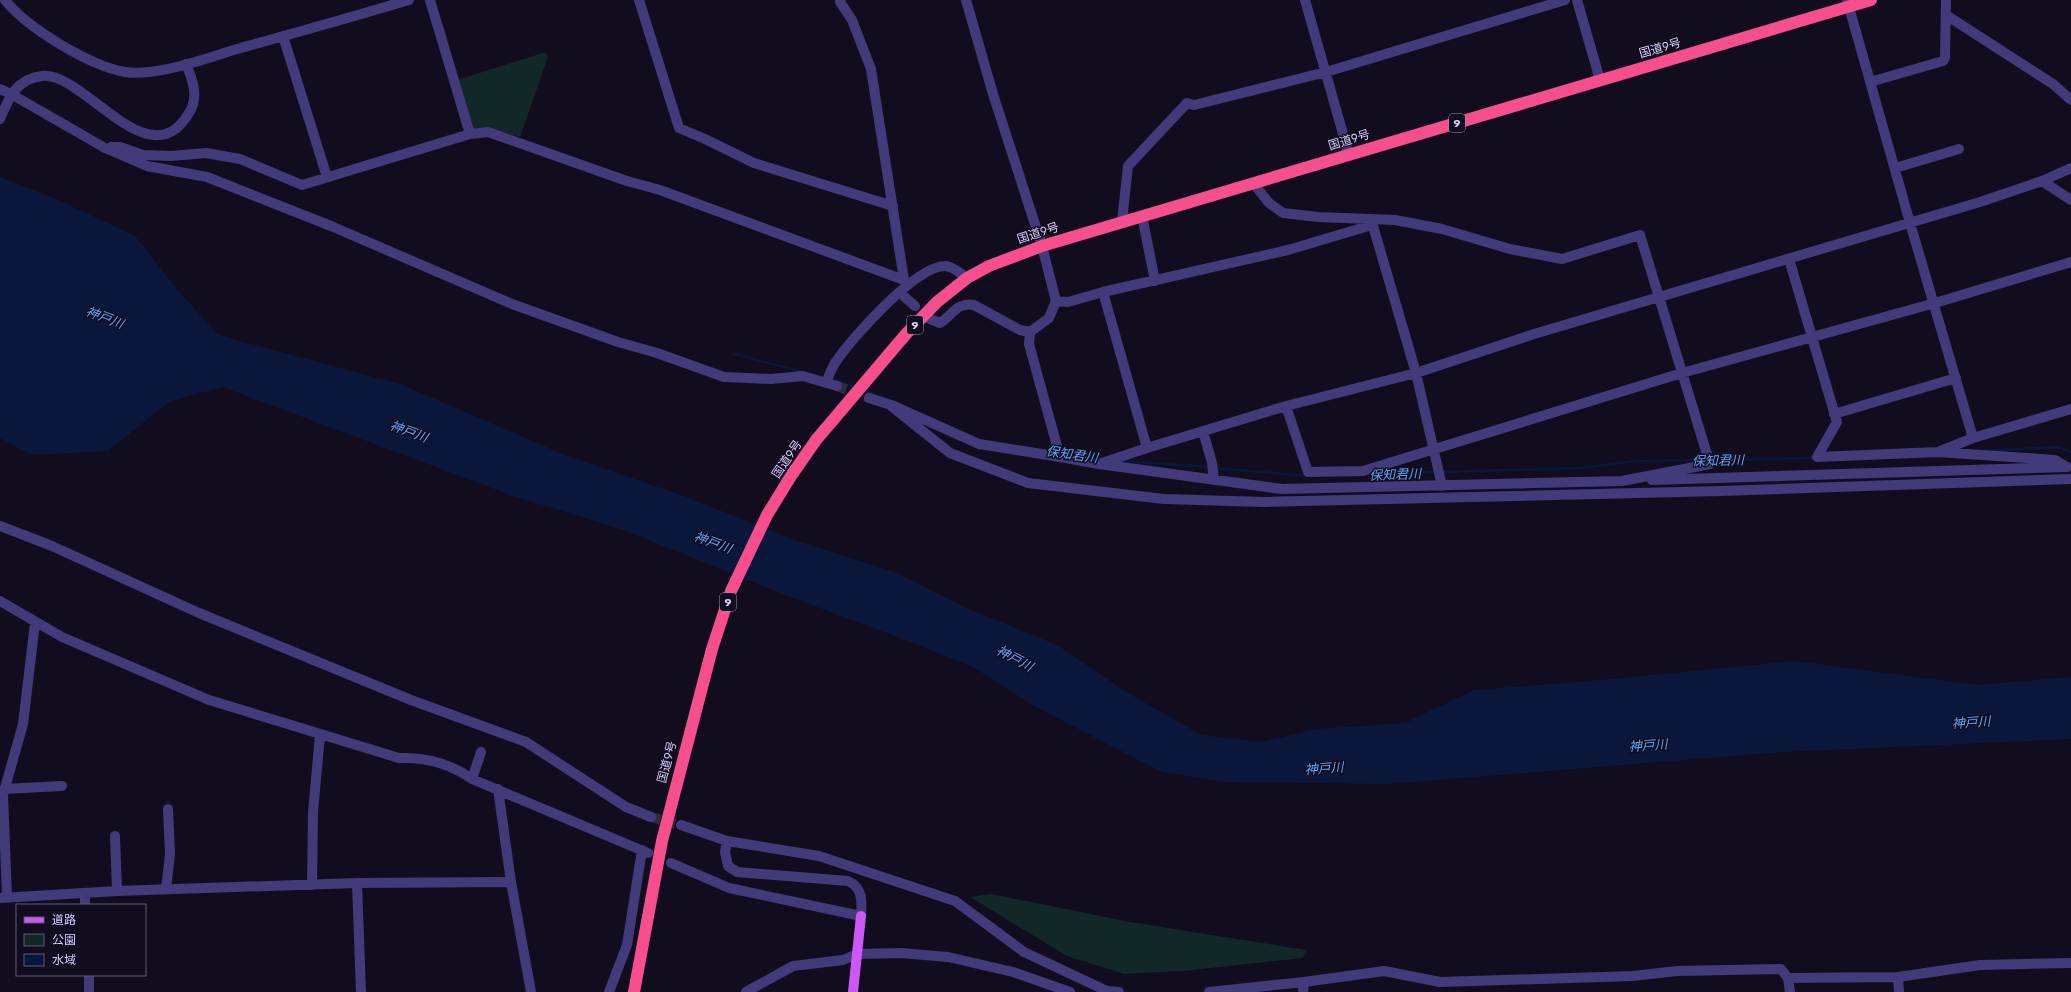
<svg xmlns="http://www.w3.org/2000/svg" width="2071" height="992" viewBox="0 0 2071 992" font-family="Jost,'Noto Sans JP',sans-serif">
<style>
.green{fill:#112728}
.water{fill:#0b173a}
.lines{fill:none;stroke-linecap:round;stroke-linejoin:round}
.stream{stroke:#0b173a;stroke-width:2.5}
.minor-tunnel{stroke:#302a3f;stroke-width:10;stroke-dasharray:10 5;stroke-linecap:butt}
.minor{stroke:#433a7b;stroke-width:10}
.major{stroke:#cc59f7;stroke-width:10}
.highway{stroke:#f74e8e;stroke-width:12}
.labels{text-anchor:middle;stroke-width:3;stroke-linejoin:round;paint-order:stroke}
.shield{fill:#120d1e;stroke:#9c93ba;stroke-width:1}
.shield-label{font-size:11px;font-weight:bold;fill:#d7cdfd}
.street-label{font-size:12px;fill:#d7cdfd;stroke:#120d1e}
.water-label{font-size:13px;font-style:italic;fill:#60a3f8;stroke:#120d1e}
</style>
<rect width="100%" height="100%" fill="#120d1e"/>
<path class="green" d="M 546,52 L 548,57 L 520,137 L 489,128 L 473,129 L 457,80 Z
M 991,894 L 1130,922 L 1306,950 L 1303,958 L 1183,971 L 1124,974 L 1067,956 L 970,897 Z"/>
<path class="water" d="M 0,177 L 54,198 L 135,236 L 176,288 L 218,335 L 400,384 L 567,456 L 681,495 L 797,541 L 895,572 L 966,608 L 1057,645 L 1123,690 L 1201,735 L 1262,742 L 1316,729 L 1405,723 L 1474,690 L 1579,682 L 1795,661 L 1977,685 L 2071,677 L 2071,739 L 1783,752 L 1389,784 L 1225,782 L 1162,772 L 1036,707 L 973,667 L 887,633 L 785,595 L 624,530 L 513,496 L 223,387 L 170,401 L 108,451 L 32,455 L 0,438 Z"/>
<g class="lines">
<path class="stream" d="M 734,354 L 803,372
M 831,379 L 857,387
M 864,390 L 893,401
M 1979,451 L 2057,447 L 2071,452
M 1076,455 L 1102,459
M 1712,460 L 1815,458
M 1119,461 L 1210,467
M 1215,468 L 1308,476
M 1441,472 L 1581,468 L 1635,461 L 1705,460
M 1367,474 L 1436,472"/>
<path class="minor-tunnel" d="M 837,386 L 869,398
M 651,817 L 681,825"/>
<path class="minor" d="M 5,0 C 27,28 90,66 125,72 C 156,77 207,58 237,49 C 295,33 352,17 409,0
M 430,0 L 470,134
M 639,0 L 679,128 L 705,139 L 754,163 L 893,206
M 841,0 L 840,2 L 852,20 L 871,69 L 904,280
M 1305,0 L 1349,155
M 1577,0 L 1600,80
M 1847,0 L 1910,223 L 1973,438
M 1946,15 L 2053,84 L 2071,100
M 283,36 L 327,177
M 1870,82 L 1943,61 L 1945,58 L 1946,0
M 0,89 L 11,94 L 105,148 L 147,166 L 207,177 L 331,226 L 512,304 L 618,342 L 657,353 L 724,377 L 771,379 L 803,376 L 837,386
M 0,119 C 9,98 16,79 42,76 C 84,71 149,181 189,113 C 199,98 193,80 186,64
M 111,147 L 120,147 L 143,155 L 171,156 L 206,153 L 240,159 L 302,185 L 470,134 L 488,132 L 627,181 L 660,190 L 904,280 L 908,284
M 1895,168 L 1959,149
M 2042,181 L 2071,200
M 1142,216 L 1155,281
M 1371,219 L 1416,373 L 1442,486
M 1122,221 L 1128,166 L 1187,103 L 1194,105 L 1326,72 L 1565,0
M 1789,259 L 1837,422 L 1817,457 L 1938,452 L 1973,438 L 2071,409
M 899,292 L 915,306
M 1103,292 L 1288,250 L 1372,225
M 1056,301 L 1068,302 L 1103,292 L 1147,448
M 930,319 L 940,323 C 953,315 956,302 974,305 L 1020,330 L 1030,332 L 1049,318 L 1056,301 L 1042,246 L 993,94 L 966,0
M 1030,332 L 1029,344 L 1060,457 L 1099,464 L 1147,448 L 1286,406 L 1416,373 L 1534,334 L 1980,202 L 2042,181 L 2071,168
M 826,383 C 829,376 831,369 835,363 C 851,339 916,265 946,266 C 954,267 960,273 967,278
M 869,398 L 894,406 L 979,444 L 1060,457
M 890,405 L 950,453 L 1028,483 L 1164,499 L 1264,502 L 1721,491 L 2071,479
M 1286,406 L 1308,472 L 1363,471 L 1682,373 L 1935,303 L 2071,262
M 1834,414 L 1956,378
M 1203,431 L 1212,463 L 1214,480
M 1099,464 L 1282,489 L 1622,481 L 1710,464 L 1640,235 L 1562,259 L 1510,249 L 1442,229 L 1395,220 L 1318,217 L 1283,213 L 1269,203 L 1254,184
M 1652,480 L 2067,467 L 2055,460 L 1938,452
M 0,526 L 52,546 L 199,613 L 411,700 L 526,742 L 626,807 L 651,817
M 0,601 L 62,637 L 209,700 L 399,758 C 425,757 451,764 472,779 L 648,853
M 472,779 L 481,752
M 4,789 L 62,786
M 498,789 L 511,882 L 531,992
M 681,825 L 727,841 L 819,856 L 955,901 L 1024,952 L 1107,991 L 1119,992
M 115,836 L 117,891
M 671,863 L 729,888 L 861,916 C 862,901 863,888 848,881 L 737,872 L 728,866 L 725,852 L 727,841
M 357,883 L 361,992
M 312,885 L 313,812 L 320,735
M 166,889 L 170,854 L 168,809
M 85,893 L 85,905
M 7,897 L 3,795 L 23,724 L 35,623
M 0,898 L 117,891 L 357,883 L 511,882
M 89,975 L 89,992
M 1898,977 L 1899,992
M 1788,978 L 1898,977 L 1980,965 L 2071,963
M 609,992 L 627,945 L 642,850
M 746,992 L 793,966 L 843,960 L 857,954 L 901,953 L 948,957 L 1013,972 L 1070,992
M 1209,992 L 1304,982
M 1303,992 L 1304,982 L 1384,971 L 1440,982 L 1633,976 L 1677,971 L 1781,969 L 1788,978 L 1790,992"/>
<path class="major" d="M 853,992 L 861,916"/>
<path class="highway" d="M 634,992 L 662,841 L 712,649 L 731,591 L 767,515 L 791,476 L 816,440 L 906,334 L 937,302 L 967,278 L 989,266 L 1042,246 L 1871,0"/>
</g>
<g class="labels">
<g class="shield">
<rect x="1449" y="114" width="16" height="18" rx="3"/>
<rect x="907" y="316" width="16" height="18" rx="3"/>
<rect x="720" y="593" width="16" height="18" rx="3"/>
</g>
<g class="shield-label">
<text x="1457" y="127">9</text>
<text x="915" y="329">9</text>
<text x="728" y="606">9</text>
</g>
<g class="street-label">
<text transform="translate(1660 48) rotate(-16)" y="4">国道9号</text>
<text transform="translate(1349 140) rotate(-17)" y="4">国道9号</text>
<text transform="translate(1038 233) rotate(-18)" y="4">国道9号</text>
<text transform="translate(787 459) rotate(-56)" y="4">国道9号</text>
<text transform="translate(667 762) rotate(-75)" y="4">国道9号</text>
</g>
<g class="water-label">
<text transform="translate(105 317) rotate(21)" y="5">神戸川</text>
<text transform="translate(409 431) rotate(20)" y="5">神戸川</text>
<text transform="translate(1072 454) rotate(8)" y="5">保知君川</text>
<text transform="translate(1718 460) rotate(-1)" y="5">保知君川</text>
<text transform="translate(1395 474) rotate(-2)" y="5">保知君川</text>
<text transform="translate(713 542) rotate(20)" y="5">神戸川</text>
<text transform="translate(1015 658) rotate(28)" y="5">神戸川</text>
<text transform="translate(1971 722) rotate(-4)" y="5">神戸川</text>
<text transform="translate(1648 745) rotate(-4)" y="5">神戸川</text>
<text transform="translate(1324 768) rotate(-4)" y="5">神戸川</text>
</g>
</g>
<rect x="16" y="904" width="130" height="72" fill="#120d1e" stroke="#615a77"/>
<rect x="24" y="917" width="20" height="6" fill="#cc59f7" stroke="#615a77"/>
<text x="52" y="924" font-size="12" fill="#d7cdfd">道路</text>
<rect x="24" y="934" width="20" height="12" fill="#112728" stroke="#615a77"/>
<text x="52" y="944" font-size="12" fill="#d7cdfd">公園</text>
<rect x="24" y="954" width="20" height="12" fill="#0b173a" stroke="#615a77"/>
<text x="52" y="964" font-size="12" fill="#d7cdfd">水域</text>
</svg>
